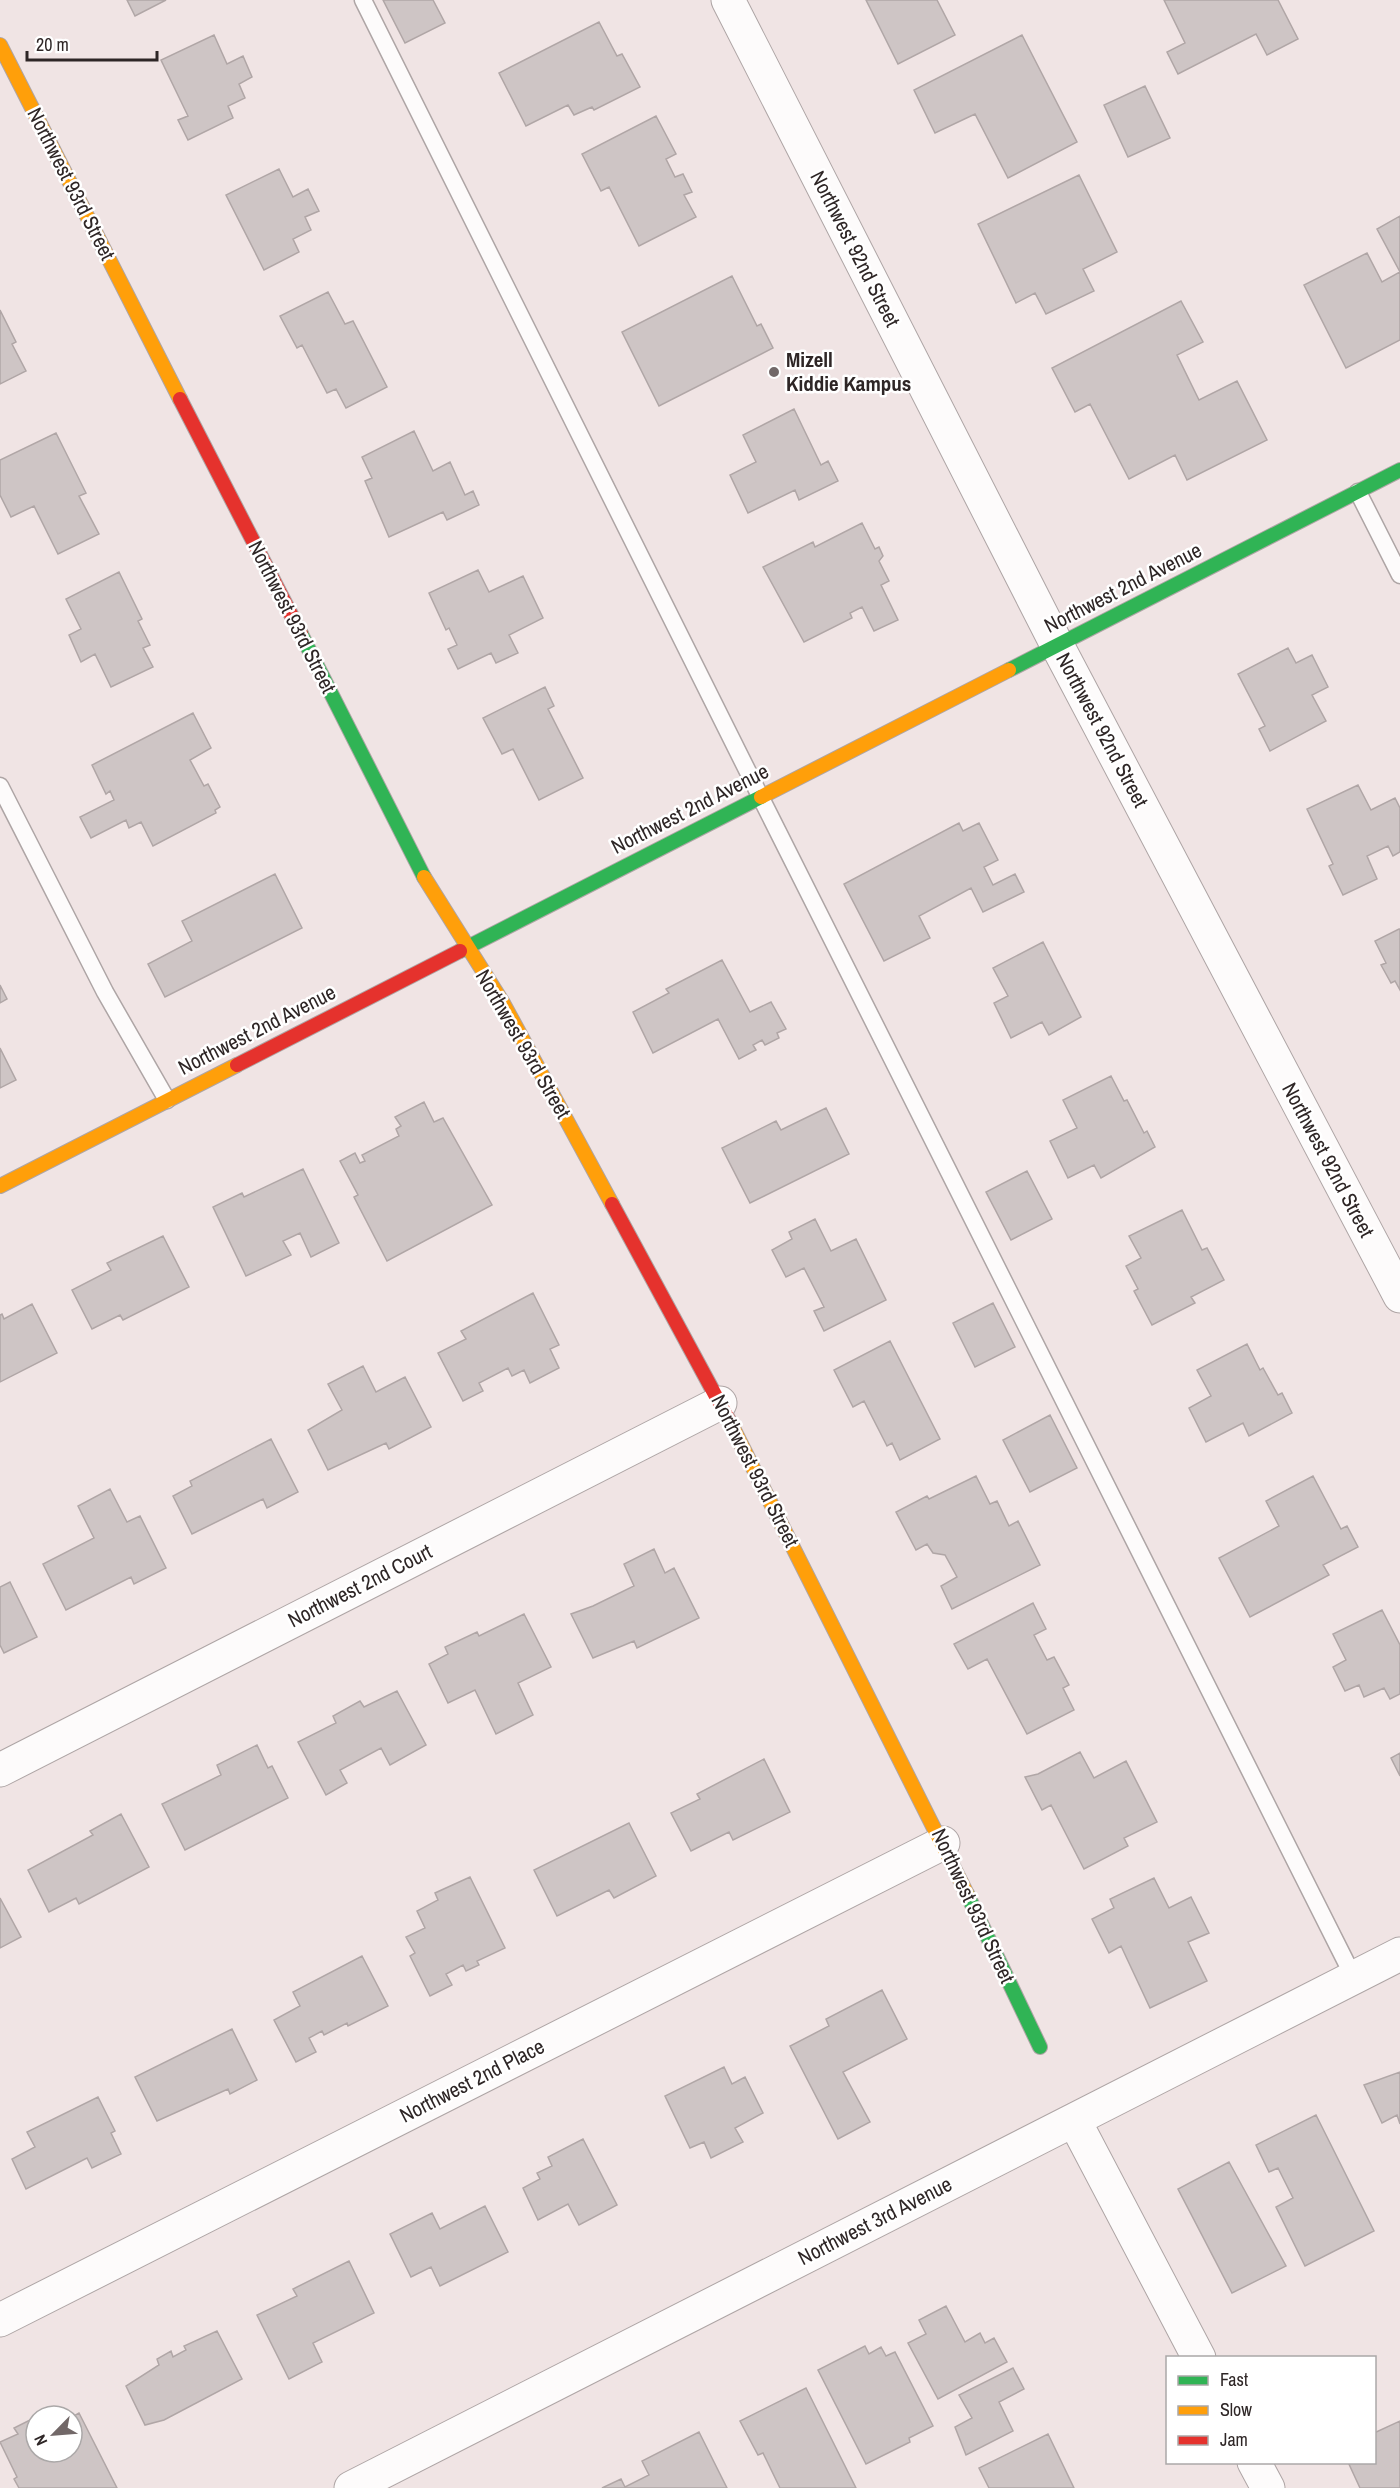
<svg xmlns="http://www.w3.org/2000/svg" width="1400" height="2488" viewBox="0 0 1400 2488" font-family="'Archivo Narrow',sans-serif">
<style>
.building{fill:#cec5c5;stroke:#b0a6a6;stroke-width:1.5}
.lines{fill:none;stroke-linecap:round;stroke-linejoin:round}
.lane-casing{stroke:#aea5a5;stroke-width:19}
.street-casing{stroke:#aea5a5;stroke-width:35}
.fast-casing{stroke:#aea5a5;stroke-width:16}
.slow-casing{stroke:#aea5a5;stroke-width:16}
.jam-casing{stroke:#aea5a5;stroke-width:16}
.lane{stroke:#fdfbfb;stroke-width:16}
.street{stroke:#fdfbfb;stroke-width:33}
.fast{stroke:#30b455;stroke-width:14}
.slow{stroke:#ff9f0a;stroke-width:14}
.jam{stroke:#e5322d;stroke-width:14}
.poi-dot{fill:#726868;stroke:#fff;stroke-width:2}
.labels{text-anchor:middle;stroke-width:5;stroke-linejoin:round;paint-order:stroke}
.street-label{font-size:21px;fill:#2e2626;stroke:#fff}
.poi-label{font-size:21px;font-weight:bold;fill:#2e2626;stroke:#fff;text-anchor:start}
</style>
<rect width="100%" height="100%" fill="#f0e4e4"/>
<path class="building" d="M 127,0 L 166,0 L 135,16 Z
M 383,0 L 433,0 L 445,23 L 405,43 Z
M 866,0 L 937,0 L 955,35 L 898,64 Z
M 1164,0 L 1278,0 L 1298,39 L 1267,55 L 1256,34 L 1178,74 L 1167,52 L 1185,43 Z
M 599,22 L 617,56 L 622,54 L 640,87 L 594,110 L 592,107 L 574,115 L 568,105 L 526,126 L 499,73 Z
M 214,35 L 227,64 L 243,56 L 252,77 L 239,84 L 245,98 L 228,106 L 233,118 L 188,140 L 178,120 L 188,116 L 161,60 Z
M 1022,35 L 1077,142 L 1008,178 L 975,114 L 935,133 L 914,90 Z
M 1145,86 L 1170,138 L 1128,157 L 1104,105 Z
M 656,116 L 676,154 L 666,159 L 675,177 L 683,174 L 692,192 L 684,195 L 696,217 L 639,246 L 609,187 L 601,191 L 582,154 Z
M 279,169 L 293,197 L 308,189 L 319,211 L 305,217 L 311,230 L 293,239 L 299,252 L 264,270 L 226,195 Z
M 1079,175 L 1117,252 L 1083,269 L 1094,291 L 1046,314 L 1035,293 L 1016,303 L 978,224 Z
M 1400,216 L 1400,340 L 1346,368 L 1304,285 L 1367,253 L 1382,282 L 1400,272 L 1377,229 Z
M 732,276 L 757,326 L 761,324 L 773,348 L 659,406 L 622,332 Z
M 328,292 L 345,324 L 353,321 L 387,387 L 346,408 L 336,389 L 327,393 L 302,345 L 297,348 L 280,316 Z
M 1181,301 L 1203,342 L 1177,355 L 1199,400 L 1237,381 L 1267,440 L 1187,480 L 1175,455 L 1129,479 L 1090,404 L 1075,412 L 1052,368 Z
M 0,310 L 16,342 L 12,344 L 26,371 L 0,384 Z
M 794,409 L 821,465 L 828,461 L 838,481 L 799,500 L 795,490 L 748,513 L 730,475 L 756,462 L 743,435 Z
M 414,431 L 433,471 L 450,462 L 465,495 L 473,491 L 479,505 L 447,520 L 443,512 L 389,537 L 365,481 L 372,478 L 362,457 Z
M 56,433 L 86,493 L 79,496 L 99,534 L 58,554 L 34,506 L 11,517 L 0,495 L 0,460 Z
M 862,523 L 875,549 L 879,547 L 883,556 L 879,561 L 889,581 L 881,585 L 898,620 L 874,631 L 862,607 L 850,613 L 852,618 L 804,642 L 763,567 L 813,542 L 815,547 Z
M 478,570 L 489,592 L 523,576 L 543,618 L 509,635 L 518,653 L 496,663 L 491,653 L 458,669 L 448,649 L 457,645 L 449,628 L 446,630 L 429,593 Z
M 119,572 L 142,619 L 138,621 L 150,645 L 143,648 L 153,667 L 111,687 L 95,654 L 81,662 L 69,635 L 81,629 L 66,599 Z
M 1288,648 L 1296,663 L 1312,655 L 1328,687 L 1312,695 L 1326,721 L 1270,751 L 1259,729 L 1265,726 L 1238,674 Z
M 545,687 L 554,706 L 548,709 L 583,778 L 539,800 L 513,749 L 502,754 L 483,718 Z
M 193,713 L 211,748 L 190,760 L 204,786 L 208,784 L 220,807 L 215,810 L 216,813 L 153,846 L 141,822 L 129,828 L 126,820 L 91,838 L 80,817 L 114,800 L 110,791 L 106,794 L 92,765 Z
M 1358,785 L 1371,810 L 1395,798 L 1400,808 L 1400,852 L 1393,856 L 1388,846 L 1367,856 L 1377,879 L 1343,895 L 1329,866 L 1333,864 L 1307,809 Z
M 959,823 L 963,831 L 979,823 L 998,860 L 984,867 L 993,885 L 1015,874 L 1024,892 L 983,912 L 971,888 L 919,916 L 930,938 L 884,961 L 844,884 Z
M 275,874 L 302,928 L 165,997 L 148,964 L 192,941 L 182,921 Z
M 1399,929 L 1400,929 L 1400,990 L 1395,981 L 1391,983 L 1381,965 L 1386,963 L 1375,941 Z
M 1043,942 L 1081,1017 L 1049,1035 L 1042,1022 L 1011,1038 L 994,1003 L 1008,996 L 993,968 Z
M 722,960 L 750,1012 L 771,1002 L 786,1029 L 777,1033 L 779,1038 L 765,1045 L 762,1040 L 753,1045 L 756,1050 L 739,1059 L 718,1019 L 653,1053 L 633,1012 L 669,993 L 666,989 Z
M 0,985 L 7,999 L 0,1003 Z
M 0,1048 L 16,1080 L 0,1088 Z
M 1111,1076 L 1124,1101 L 1127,1100 L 1144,1133 L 1147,1131 L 1155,1147 L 1101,1178 L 1094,1165 L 1068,1178 L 1050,1141 L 1077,1128 L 1063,1100 Z
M 424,1102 L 434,1122 L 443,1118 L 492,1205 L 387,1261 L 354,1197 L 358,1195 L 340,1161 L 355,1153 L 360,1163 L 365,1161 L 362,1155 L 399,1136 L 396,1129 L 401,1126 L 395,1117 Z
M 826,1108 L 849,1154 L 750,1203 L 722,1148 L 776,1121 L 781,1130 Z
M 303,1169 L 339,1243 L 311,1257 L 300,1233 L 283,1241 L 291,1255 L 246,1276 L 213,1207 L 242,1193 L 244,1197 Z
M 1027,1171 L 1052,1219 L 1011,1240 L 986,1192 Z
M 1182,1210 L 1202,1250 L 1207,1248 L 1224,1280 L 1191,1297 L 1195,1303 L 1152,1325 L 1134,1291 L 1138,1289 L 1126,1266 L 1141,1258 L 1129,1236 Z
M 815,1219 L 831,1251 L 856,1239 L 886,1300 L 824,1331 L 814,1311 L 824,1307 L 804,1268 L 786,1277 L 772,1250 L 792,1239 L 789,1232 Z
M 163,1236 L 189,1287 L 123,1320 L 120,1315 L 92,1329 L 72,1290 L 111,1270 L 107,1263 Z
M 533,1293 L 559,1345 L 550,1349 L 559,1368 L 530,1383 L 524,1370 L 512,1376 L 508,1368 L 479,1383 L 483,1391 L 463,1401 L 438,1353 L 466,1339 L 461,1331 Z
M 993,1303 L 1015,1347 L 975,1367 L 953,1323 Z
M 32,1304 L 57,1353 L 0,1382 L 0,1315 L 2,1314 L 4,1319 Z
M 890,1341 L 940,1439 L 900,1460 L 892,1443 L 887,1446 L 864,1401 L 853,1407 L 834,1370 Z
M 1247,1344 L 1260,1370 L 1263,1368 L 1278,1395 L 1282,1393 L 1292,1413 L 1249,1436 L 1243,1423 L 1206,1442 L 1189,1408 L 1211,1396 L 1197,1370 Z
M 363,1366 L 376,1392 L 405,1377 L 431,1427 L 389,1449 L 386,1443 L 328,1470 L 308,1430 L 342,1410 L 328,1384 Z
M 1050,1415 L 1077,1468 L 1030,1492 L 1003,1440 Z
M 271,1439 L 298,1492 L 267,1508 L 263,1499 L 192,1534 L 173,1496 L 192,1486 L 190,1481 Z
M 976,1476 L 990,1504 L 997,1501 L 1009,1526 L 1018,1521 L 1040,1565 L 952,1609 L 941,1586 L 957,1577 L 945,1555 L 933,1553 L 927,1544 L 916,1550 L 896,1512 L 927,1496 L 929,1499 Z
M 1313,1476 L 1341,1529 L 1347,1526 L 1358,1547 L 1323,1565 L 1329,1575 L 1250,1617 L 1219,1558 L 1279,1526 L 1266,1501 Z
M 110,1489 L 127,1522 L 140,1516 L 166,1568 L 134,1584 L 131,1577 L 66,1610 L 43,1564 L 94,1538 L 78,1506 Z
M 654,1549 L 665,1573 L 674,1568 L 699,1618 L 637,1648 L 634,1641 L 593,1658 L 571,1614 L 593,1606 L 634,1586 L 624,1564 Z
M 10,1582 L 37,1637 L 4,1653 L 0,1645 L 0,1587 Z
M 1033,1603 L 1046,1629 L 1034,1635 L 1047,1660 L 1054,1657 L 1069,1685 L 1063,1688 L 1074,1710 L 1027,1734 L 987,1659 L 968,1669 L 954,1644 Z
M 1382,1610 L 1400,1645 L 1400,1694 L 1390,1699 L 1384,1688 L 1364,1697 L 1359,1685 L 1345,1691 L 1333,1667 L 1346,1660 L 1333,1634 Z
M 524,1614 L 551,1667 L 518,1683 L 533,1715 L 496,1734 L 475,1690 L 448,1703 L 429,1664 L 448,1654 L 445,1647 L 477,1632 L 479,1636 Z
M 397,1691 L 426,1745 L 390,1765 L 381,1748 L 340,1770 L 347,1783 L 326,1795 L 298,1742 L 336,1723 L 333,1716 L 360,1701 L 364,1707 Z
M 257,1745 L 268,1768 L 272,1766 L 288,1798 L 185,1850 L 162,1804 L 221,1775 L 217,1765 Z
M 1080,1752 L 1094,1778 L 1126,1761 L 1157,1822 L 1124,1838 L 1128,1846 L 1084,1869 L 1051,1805 L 1042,1810 L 1025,1777 L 1038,1774 Z
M 1400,1753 L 1400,1776 L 1391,1758 Z
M 764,1759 L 790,1812 L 733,1840 L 729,1832 L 691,1851 L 671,1813 L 700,1799 L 697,1794 Z
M 121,1814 L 149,1867 L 79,1904 L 76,1898 L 49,1912 L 28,1870 L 93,1835 L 90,1831 Z
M 629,1823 L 656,1876 L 614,1898 L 609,1890 L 557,1916 L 534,1870 Z
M 470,1877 L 505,1948 L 477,1961 L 479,1965 L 466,1971 L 463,1965 L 446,1974 L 452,1985 L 430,1996 L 410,1956 L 415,1953 L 406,1937 L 425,1928 L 417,1911 L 438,1900 L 435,1893 Z
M 1154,1878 L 1169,1908 L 1191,1897 L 1209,1933 L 1188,1942 L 1207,1981 L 1150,2008 L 1121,1946 L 1109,1953 L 1092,1919 L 1114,1908 L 1110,1899 Z
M 0,1898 L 21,1937 L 0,1948 Z
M 362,1956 L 388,2006 L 348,2026 L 347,2023 L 324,2035 L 322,2031 L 309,2038 L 316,2052 L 296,2062 L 274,2020 L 300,2006 L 293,1992 Z
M 882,1990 L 907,2039 L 843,2072 L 870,2122 L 838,2139 L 790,2046 L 829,2026 L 826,2019 Z
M 232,2029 L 257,2080 L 230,2094 L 228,2089 L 157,2121 L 135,2077 Z
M 724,2067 L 732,2084 L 745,2077 L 763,2113 L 735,2128 L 743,2142 L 711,2158 L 704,2142 L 690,2148 L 665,2096 Z
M 1400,2072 L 1400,2124 L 1397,2115 L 1382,2123 L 1364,2085 Z
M 98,2097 L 115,2131 L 111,2133 L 121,2154 L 92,2168 L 87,2158 L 26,2189 L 12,2159 L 35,2147 L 27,2132 Z
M 1316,2115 L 1374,2231 L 1305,2266 L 1276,2207 L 1293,2198 L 1278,2168 L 1269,2172 L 1256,2145 Z
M 583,2139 L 617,2205 L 579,2225 L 568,2204 L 538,2220 L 523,2188 L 540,2179 L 537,2173 L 552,2166 L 548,2157 Z
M 1229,2162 L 1286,2266 L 1232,2293 L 1178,2189 Z
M 485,2206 L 508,2252 L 440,2286 L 431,2267 L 411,2277 L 390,2234 L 432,2213 L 440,2229 Z
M 349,2261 L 374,2313 L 313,2343 L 322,2362 L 289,2379 L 257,2315 L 297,2296 L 293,2289 Z
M 946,2306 L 965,2342 L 980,2333 L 985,2343 L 994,2338 L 1007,2362 L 938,2399 L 908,2343 L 926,2334 L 919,2320 Z
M 217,2331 L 242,2379 L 164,2420 L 145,2425 L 126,2386 L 159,2365 L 157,2359 L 171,2351 L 173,2357 L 186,2350 L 184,2346 Z
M 865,2346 L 869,2354 L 881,2347 L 886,2356 L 895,2352 L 933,2426 L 909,2438 L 910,2442 L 866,2464 L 818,2370 Z
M 1013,2368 L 1024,2389 L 999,2402 L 1013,2431 L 966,2455 L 955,2427 L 972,2418 L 959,2395 Z
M 806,2388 L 856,2488 L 780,2488 L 763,2453 L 758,2455 L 740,2421 Z
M 79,2413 L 117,2488 L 19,2488 L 14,2479 L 17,2477 L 0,2442 L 18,2434 L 14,2428 L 36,2417 L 36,2452 L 72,2452 L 72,2417 Z
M 1400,2421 L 1400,2488 L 1360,2488 L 1348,2462 L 1374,2462 L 1374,2433 Z
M 699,2432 L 727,2488 L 602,2488 L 621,2479 L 625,2487 L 649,2475 L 642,2461 Z
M 1048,2434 L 1074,2488 L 989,2488 L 979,2468 Z"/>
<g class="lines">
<defs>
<path id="lane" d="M 363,0 L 760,796 L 1354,1978
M 1358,492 L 1400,575
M 0,786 L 105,992 L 167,1100"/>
<path id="street" d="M 728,0 L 1057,645 L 1400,1296
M 0,1770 L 720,1403
M 1074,2120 L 1199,2358
M 0,2320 L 943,1843
M 1254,2462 L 1268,2488
M 351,2488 L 1400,1954"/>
<path id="fast" d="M 301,634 L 424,877
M 1009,670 L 1400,470
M 460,951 L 761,797
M 967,1894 L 1040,2047"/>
<path id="slow" d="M 0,45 L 180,399
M 761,797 L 1009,670
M 424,877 L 503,1003 L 612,1204
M 0,1186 L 237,1065
M 732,1426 L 967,1894"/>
<path id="jam" d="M 180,399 L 301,634
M 237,1065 L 460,951
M 612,1204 L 732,1426"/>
</defs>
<use href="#lane" class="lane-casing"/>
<use href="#street" class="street-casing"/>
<use href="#fast" class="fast-casing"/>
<use href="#slow" class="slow-casing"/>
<use href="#jam" class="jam-casing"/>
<use href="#lane" class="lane"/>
<use href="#street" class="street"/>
<use href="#fast" class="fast"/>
<use href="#slow" class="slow"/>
<use href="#jam" class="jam"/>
</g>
<circle class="poi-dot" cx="774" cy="372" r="6"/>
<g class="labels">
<g class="street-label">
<text transform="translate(71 184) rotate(63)" y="7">Northwest 93rd Street</text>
<text transform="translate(855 249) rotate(63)" y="7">Northwest 92nd Street</text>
<text transform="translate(1123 588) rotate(-27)" y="7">Northwest 2nd Avenue</text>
<text transform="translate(292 617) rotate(63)" y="7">Northwest 93rd Street</text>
<text transform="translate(1102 730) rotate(62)" y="7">Northwest 92nd Street</text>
<text transform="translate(690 809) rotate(-27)" y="7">Northwest 2nd Avenue</text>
<text transform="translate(257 1030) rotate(-27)" y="7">Northwest 2nd Avenue</text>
<text transform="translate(523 1044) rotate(60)" y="7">Northwest 93rd Street</text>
<text transform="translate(1328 1160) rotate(62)" y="7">Northwest 92nd Street</text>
<text transform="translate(755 1471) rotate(63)" y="7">Northwest 93rd Street</text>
<text transform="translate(360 1586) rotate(-27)" y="7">Northwest 2nd Court</text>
<text transform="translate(973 1906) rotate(65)" y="7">Northwest 93rd Street</text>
<text transform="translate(472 2081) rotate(-27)" y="7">Northwest 2nd Place</text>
<text transform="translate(875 2221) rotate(-27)" y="7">Northwest 3rd Avenue</text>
</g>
<g class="poi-label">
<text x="786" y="367">Mizell<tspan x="786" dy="24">Kiddie Kampus</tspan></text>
</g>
</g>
<rect x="1166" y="2356" width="210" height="108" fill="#ffffff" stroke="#aba8a8" stroke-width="1.5"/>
<rect x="1178" y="2376" width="30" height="9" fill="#30b455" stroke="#aba8a8" stroke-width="1.5"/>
<text x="1220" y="2386" font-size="18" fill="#2e2626">Fast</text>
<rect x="1178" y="2406" width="30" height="9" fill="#ff9f0a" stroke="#aba8a8" stroke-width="1.5"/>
<text x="1220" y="2416" font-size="18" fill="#2e2626">Slow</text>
<rect x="1178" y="2436" width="30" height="9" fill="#e5322d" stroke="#aba8a8" stroke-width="1.5"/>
<text x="1220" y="2446" font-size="18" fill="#2e2626">Jam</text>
<g transform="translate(54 2434) rotate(245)"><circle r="28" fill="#ffffff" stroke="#aba8a8" stroke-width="1.5"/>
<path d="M0-4.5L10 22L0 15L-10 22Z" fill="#726868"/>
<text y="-9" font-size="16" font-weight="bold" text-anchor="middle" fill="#2e2626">N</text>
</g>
<path d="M27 51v9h130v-9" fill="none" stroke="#2e2626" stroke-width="3"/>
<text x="36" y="51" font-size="18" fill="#2e2626" stroke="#ffffff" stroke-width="4.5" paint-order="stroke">20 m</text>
</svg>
